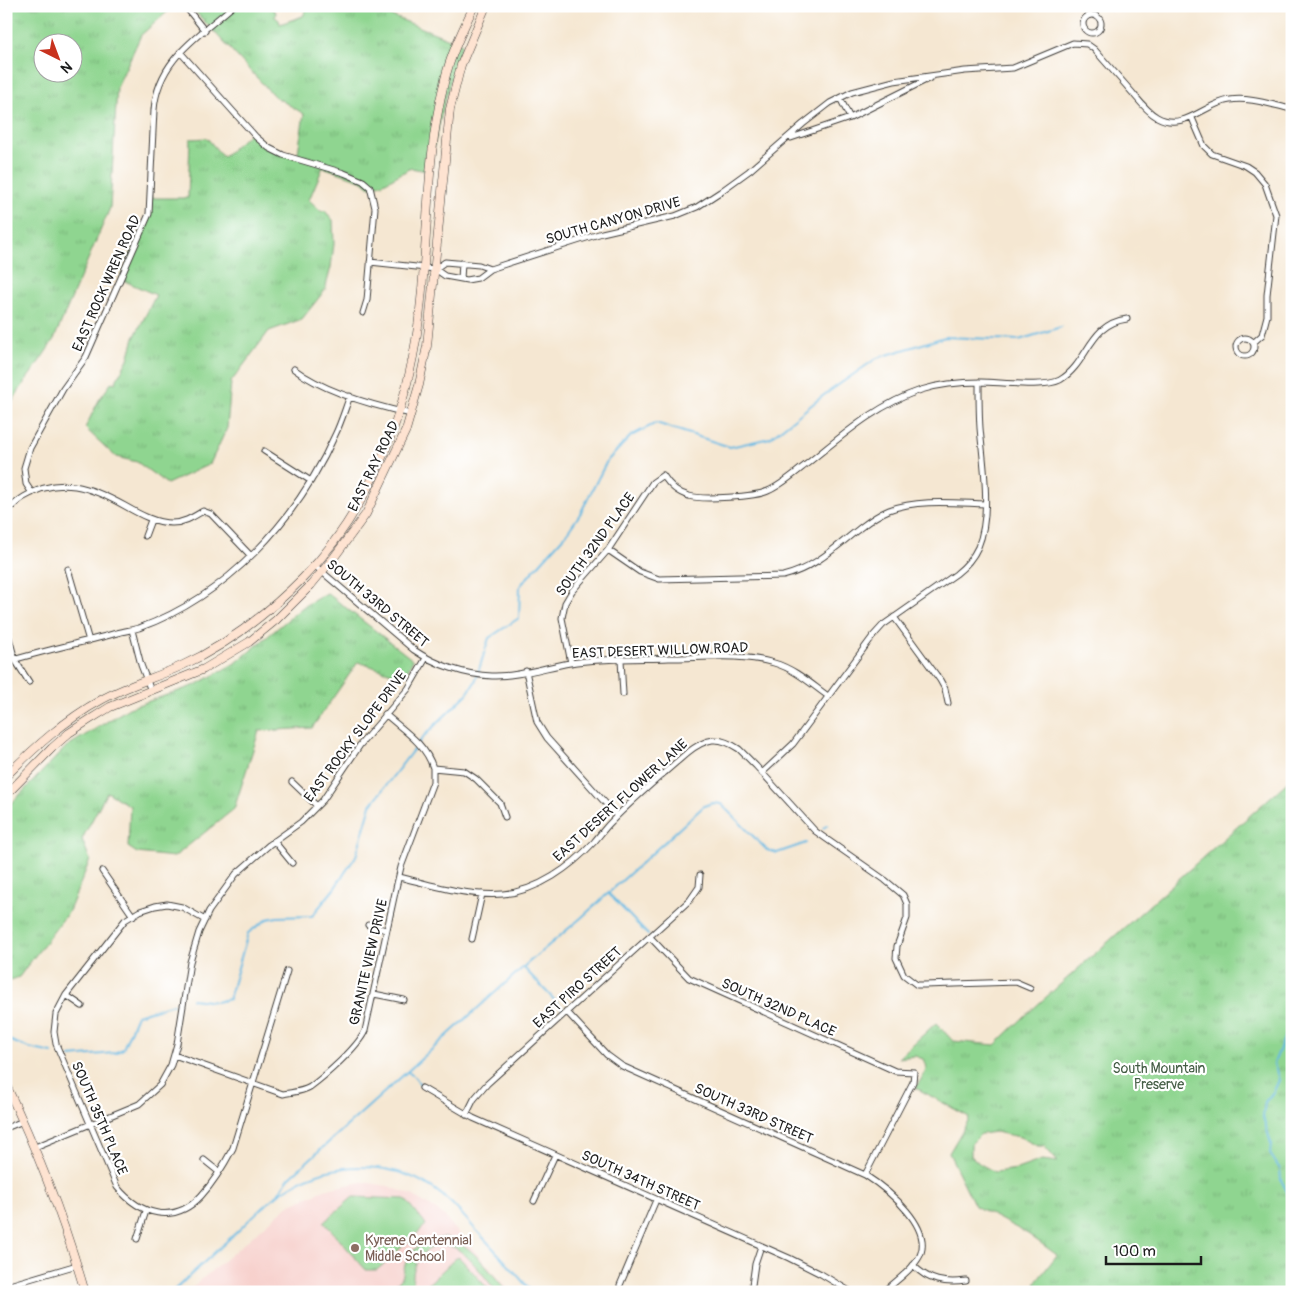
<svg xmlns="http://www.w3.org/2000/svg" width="1298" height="1298" viewBox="0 0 1298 1298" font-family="Pangolin,sans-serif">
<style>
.built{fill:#f7d0cc}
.grass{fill:url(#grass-tufts);stroke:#567856;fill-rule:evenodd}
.pitch{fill:#8fd590;stroke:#567856}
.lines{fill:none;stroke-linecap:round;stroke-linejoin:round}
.stream{stroke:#68bae3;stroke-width:2}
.street-casing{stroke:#3d3a37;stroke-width:7}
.secondary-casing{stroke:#3d3a37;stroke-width:9}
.street{stroke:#fff;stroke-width:5}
.secondary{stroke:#fee3d1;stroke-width:8}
.education-dot{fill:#8d6e63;stroke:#fff;stroke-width:2}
.labels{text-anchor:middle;stroke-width:4.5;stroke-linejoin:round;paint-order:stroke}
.street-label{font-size:14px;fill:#1c1c1c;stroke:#fff}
.park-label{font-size:14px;fill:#445d45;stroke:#fff}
.education-label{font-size:14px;fill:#785e54;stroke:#fff;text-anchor:start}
</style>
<defs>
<pattern id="grass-tufts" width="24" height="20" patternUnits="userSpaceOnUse" patternTransform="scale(1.25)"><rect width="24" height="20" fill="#8fd590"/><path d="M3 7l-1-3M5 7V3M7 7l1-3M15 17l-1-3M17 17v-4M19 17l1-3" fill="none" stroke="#7bb67c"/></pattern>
</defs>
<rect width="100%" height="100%" fill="#fff"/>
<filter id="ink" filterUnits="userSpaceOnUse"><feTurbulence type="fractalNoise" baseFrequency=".02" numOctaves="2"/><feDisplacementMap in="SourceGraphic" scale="10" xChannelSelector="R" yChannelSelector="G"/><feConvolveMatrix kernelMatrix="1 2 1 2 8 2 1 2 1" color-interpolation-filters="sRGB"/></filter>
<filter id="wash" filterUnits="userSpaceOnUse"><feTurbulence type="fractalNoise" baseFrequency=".0096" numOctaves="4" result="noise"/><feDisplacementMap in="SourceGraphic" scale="20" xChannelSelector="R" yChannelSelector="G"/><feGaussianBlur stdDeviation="1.12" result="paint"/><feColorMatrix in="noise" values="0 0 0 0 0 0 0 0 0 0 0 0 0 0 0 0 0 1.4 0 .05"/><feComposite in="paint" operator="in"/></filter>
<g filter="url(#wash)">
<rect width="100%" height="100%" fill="#f5e7d2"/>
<path class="built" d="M 362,1182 L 388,1186 L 412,1195 L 441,1213 L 511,1292 L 187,1292 L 289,1205 L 327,1189 Z"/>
<path class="grass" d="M 6,6 L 174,6 L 141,35 L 117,87 L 110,208 L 54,339 C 39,364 20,386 6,413 ZM 72,42 L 72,72 L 42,72 L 42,42 Z
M 190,6 L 271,6 L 271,8 L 276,12 L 275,17 L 279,20 L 280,24 L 303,16 L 306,10 L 304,6 L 387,6 L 387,14 L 462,44 C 447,86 439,129 427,171 L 411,168 L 382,184 L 370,187 L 363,181 L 323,167 L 309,200 L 322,212 L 324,210 L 333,220 L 334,244 L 331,267 L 325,290 L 302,319 L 269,331 L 231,382 L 227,428 L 210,464 L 167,484 L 137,462 L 116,457 L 85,428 L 99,400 L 112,382 L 115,383 L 128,359 L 134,338 L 156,295 L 120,279 L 149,214 L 150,198 L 188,198 L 190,139 L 207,138 L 223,157 L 251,132 L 269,148 L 297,159 L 304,114 L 274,96 Z
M 327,593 L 413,660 L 404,677 L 358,662 L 312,728 L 259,731 L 234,809 L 174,857 L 137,853 L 128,847 L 130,806 L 107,792 L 82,839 L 90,860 L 69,911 L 19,977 L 6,982 L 6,809 L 66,747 L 129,708 L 196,685 L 237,662 L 304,606 Z
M 1292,778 L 1292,1292 L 1108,1292 L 1102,1290 L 1101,1292 L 1034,1292 L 1036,1282 L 1057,1255 L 1028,1234 L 975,1206 L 949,1153 L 968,1121 L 969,1117 L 916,1088 C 922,1075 930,1074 923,1059 L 915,1056 L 898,1058 L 936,1023 L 953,1041 L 995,1045 L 1026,1015 ZM 995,1132 L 1020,1137 L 1038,1146 L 1044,1146 L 1058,1162 L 1042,1160 L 1017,1169 L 995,1172 L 980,1164 L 971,1156 L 971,1144 L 981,1134 Z"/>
<path class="pitch" d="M 353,1197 L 405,1199 L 426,1225 L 377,1270 L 366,1270 L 324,1222 Z
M 446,1238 C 470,1241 492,1275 508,1292 L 497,1292 C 486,1279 468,1253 453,1247 C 427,1237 403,1269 417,1292 L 405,1292 L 397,1283 C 405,1276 402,1275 405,1265 C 411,1247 427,1238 446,1238 Z
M 458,1256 L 491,1292 L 423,1292 L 422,1290 Z"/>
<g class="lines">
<path class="stream" d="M 823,828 L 828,825
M 608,893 L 648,935
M 523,967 L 564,1010
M 192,999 L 216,1002 L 229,999 L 248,933 L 267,919 L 277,917 L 312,916 L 334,889 L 356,856 L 371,805 L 423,737 L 467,694 L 475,682 L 489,638 L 519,618 L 520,586 L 567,533 L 580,514 L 607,461 L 631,436 L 656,423 L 730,447 L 770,438 L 824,395 L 877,358 L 945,337 L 1019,340 L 1061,327
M 1292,1019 L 1274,1063 L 1279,1080 L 1274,1091 L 1265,1102 L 1263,1117 L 1271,1143 L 1270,1154 L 1280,1169 L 1281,1180 L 1292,1201
M 6,1039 L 29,1048 L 52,1053
M 70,1057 L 114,1053 L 123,1049 L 137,1015 L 173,1004
M 408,1072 L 416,1078 L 421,1086
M 275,1198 L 289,1178 L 529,962 L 581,918 L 704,806 L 712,803 L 721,804 L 767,850 L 777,853 L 806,843
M 172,1292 C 195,1271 217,1250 239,1230 C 255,1214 272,1197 291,1186 C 338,1159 399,1160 442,1195 C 455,1205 465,1218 476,1230 C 495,1250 514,1271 532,1292"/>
</g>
</g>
<g filter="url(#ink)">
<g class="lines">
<defs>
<path id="street" d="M 185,6 L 205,31
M1083 24a9 9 0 1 1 18 0a9 9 0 1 1-18 0Z
M 180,52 L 256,137 L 269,148 L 283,155 L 344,173 L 363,181 L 370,187 L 375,208 L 367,300 L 363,313
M 840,98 L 850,118
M 1192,118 L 1204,146 L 1212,154 L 1246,166 L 1255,172 L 1265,184 L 1276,215 L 1267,295 L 1267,316 L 1262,335 L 1253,343
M 791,138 L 850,118 L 932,77
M 370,262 L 435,269 L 445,276 L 467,280 L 478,278 L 490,269 L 602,233 L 675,216 L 697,207 L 720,192 L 749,171 L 803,124 L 830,103 L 852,92 L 894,81 L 965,71 L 1013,68 L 1073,43 L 1087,44 L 1094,49 C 1106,63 1118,76 1130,90 C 1138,99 1146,111 1157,117 C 1184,132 1205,103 1230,100 C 1248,97 1269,104 1287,108 L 1292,107
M 435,269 L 445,262 L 479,265 L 490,269
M 461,279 L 462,263
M1236 347a9 9 0 1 1 18 0a9 9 0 1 1-18 0Z
M 294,369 C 323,391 375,406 411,414
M 264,451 L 311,481
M 32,493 L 26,484 L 24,468 L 30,448 L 63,389 L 86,357 L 149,214 L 154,110 C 158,59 198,37 233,6
M 6,512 C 12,507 17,501 24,497 C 60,475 91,487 125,506 C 139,514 155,523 172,523 C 184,523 193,517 203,511 L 211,514 L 251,556
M 145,536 L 151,520
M 608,550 L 640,572 L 659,579 L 783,576 C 813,569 836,547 860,528 C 869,521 879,514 889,510 C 918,499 954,503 985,504
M 314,565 L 414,650 C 436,665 465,675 492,676 C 517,677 546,667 570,663 C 602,658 636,659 669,658 C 703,658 740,653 774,663 C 795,669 811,684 828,696
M 68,569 L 89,641
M 894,617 L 940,680 L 945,689 L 948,703
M 6,627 L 15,660 L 29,682
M 132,630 L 141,665 L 151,691
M 621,660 L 623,694
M 6,662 C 42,651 80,643 117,633 C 124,631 132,630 139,628 C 227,596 297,520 335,435 C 341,423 345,409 350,396
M 571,663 L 562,618 L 565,603 L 572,591 L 608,550 L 653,482 L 663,475 C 669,485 678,493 689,496 C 702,500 755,497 768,491 C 782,485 795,473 808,463 C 843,435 878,404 921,390 C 940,384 961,382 981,382 C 999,382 1045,388 1060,380 C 1089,363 1088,324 1127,319
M 526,671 L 537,722 L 547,738 L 617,816
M 385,714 C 403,730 426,744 433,768 L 464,771 L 476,779 L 500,803 L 505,817
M 762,773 L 793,744 L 873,636 L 883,625 L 956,574 C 965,567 973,558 978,547 C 992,514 983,463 980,428 C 979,413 979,397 979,382
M 292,782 L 317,806
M 274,841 L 292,863
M 102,871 L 133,916
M 399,877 C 432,885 469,897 503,894 C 538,891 571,867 594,842 C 600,835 605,828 611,822 C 635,797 662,775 687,753 C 706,738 718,735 739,749 L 756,766 L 815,831 L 885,880 L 903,895 L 907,904 L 907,918 L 897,946 L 896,958 L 904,975 L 917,985 L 924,985 L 1016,982 L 1030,988
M 205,920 L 182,907 L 167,904 L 155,906 L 140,911 L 125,920 L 66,995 L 56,1014 L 54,1032 L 56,1044 L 117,1187 C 140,1215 174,1225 201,1196 C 214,1182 224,1165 233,1148 L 287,971
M 368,925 L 386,930
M 650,937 L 689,978 L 895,1071 L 914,1072 L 913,1082 L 865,1175
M 472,939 L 482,894
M 374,994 L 404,1000
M 66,995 L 82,1006
M 566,1011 L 607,1055 L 622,1066 L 865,1175 C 887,1189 937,1229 918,1259 C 910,1272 894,1282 884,1292
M 174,1055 L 283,1094 C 292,1092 302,1092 310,1087 C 325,1076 357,1048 365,1031 L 396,888 L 401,867 L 433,782 L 433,768
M 422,1088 L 473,1118 L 789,1258 L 821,1274 L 851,1292
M 466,1115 L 474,1099 L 487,1084 L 690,900 L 699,887 L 700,875
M 6,1128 L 23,1121
M 35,1147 L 139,1104 L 160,1085 L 171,1065 L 177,1044 L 190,962 L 199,932 L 209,911 L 236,874 L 269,845 L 301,822 L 323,800 L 360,745 L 408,689 L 426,658
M 204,1160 L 219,1172
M 534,1201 L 555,1155
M 137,1239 L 146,1211
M 913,1265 C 928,1281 945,1284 966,1281
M 620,1285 L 656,1200
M 6,1286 L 77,1265
M 751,1292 L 755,1264 L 761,1246"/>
<path id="secondary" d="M 6,776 C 35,747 65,720 101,700 C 126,686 155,678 181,666 C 228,645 267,614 303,578 C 365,515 402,426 416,340 C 430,255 423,167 444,83 C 450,56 462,31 474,6
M 6,795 L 52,748 L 69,733 L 89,720 L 110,707 L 204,669 L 249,642 L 276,620 L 311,585 L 335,556 L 366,514 L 406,430 L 419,385 L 427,346 L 450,109 L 461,65 L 486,6
M 6,1085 C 38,1152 64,1220 85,1292"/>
</defs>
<use href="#street" class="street-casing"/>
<use href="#secondary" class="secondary-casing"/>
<use href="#street" class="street"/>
<use href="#secondary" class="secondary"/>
</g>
</g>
<circle class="education-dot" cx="355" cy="1248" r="5"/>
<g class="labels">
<g class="street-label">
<text transform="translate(613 220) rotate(-16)" y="5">SOUTH CANYON DRIVE</text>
<text transform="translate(106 283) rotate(-66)" y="5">EAST ROCK WREN ROAD</text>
<text transform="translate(373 466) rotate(-64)" y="5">EAST RAY ROAD</text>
<text transform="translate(595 544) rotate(-54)" y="5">SOUTH 32ND PLACE</text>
<text transform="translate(378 603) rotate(40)" y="5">SOUTH 33RD STREET</text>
<text transform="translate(660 650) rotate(-2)" y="5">EAST DESERT WILLOW ROAD</text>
<text transform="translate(355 736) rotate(-53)" y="5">EAST ROCKY SLOPE DRIVE</text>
<text transform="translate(620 800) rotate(-42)" y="5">EAST DESERT FLOWER LANE</text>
<text transform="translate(368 962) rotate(-77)" y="5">GRANITE VIEW DRIVE</text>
<text transform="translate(577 987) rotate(-42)" y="5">EAST PIRO STREET</text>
<text transform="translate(779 1007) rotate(24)" y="5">SOUTH 32ND PLACE</text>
<text transform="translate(754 1113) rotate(24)" y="5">SOUTH 33RD STREET</text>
<text transform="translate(100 1118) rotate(67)" y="5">SOUTH 35TH PLACE</text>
<text transform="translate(641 1180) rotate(24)" y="5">SOUTH 34TH STREET</text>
</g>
<g class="park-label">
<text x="1159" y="1073">South Mountain<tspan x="1159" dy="16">Preserve</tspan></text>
</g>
<g class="education-label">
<text x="365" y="1245">Kyrene Centennial<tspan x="365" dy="16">Middle School</tspan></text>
</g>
</g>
<rect width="1298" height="1298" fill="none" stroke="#fff" stroke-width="25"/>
<g transform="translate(58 58) rotate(138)"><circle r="24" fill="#ffffff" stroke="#a4a4a4"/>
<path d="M0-4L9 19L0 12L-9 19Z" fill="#c8321e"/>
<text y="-8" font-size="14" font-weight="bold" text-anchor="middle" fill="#1c1c1c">N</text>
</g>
<path d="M1106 1256v8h95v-8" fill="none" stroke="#1c1c1c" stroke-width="2.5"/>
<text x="1113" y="1256" font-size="15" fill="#1c1c1c" stroke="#ffffff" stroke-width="4" paint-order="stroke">100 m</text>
</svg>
